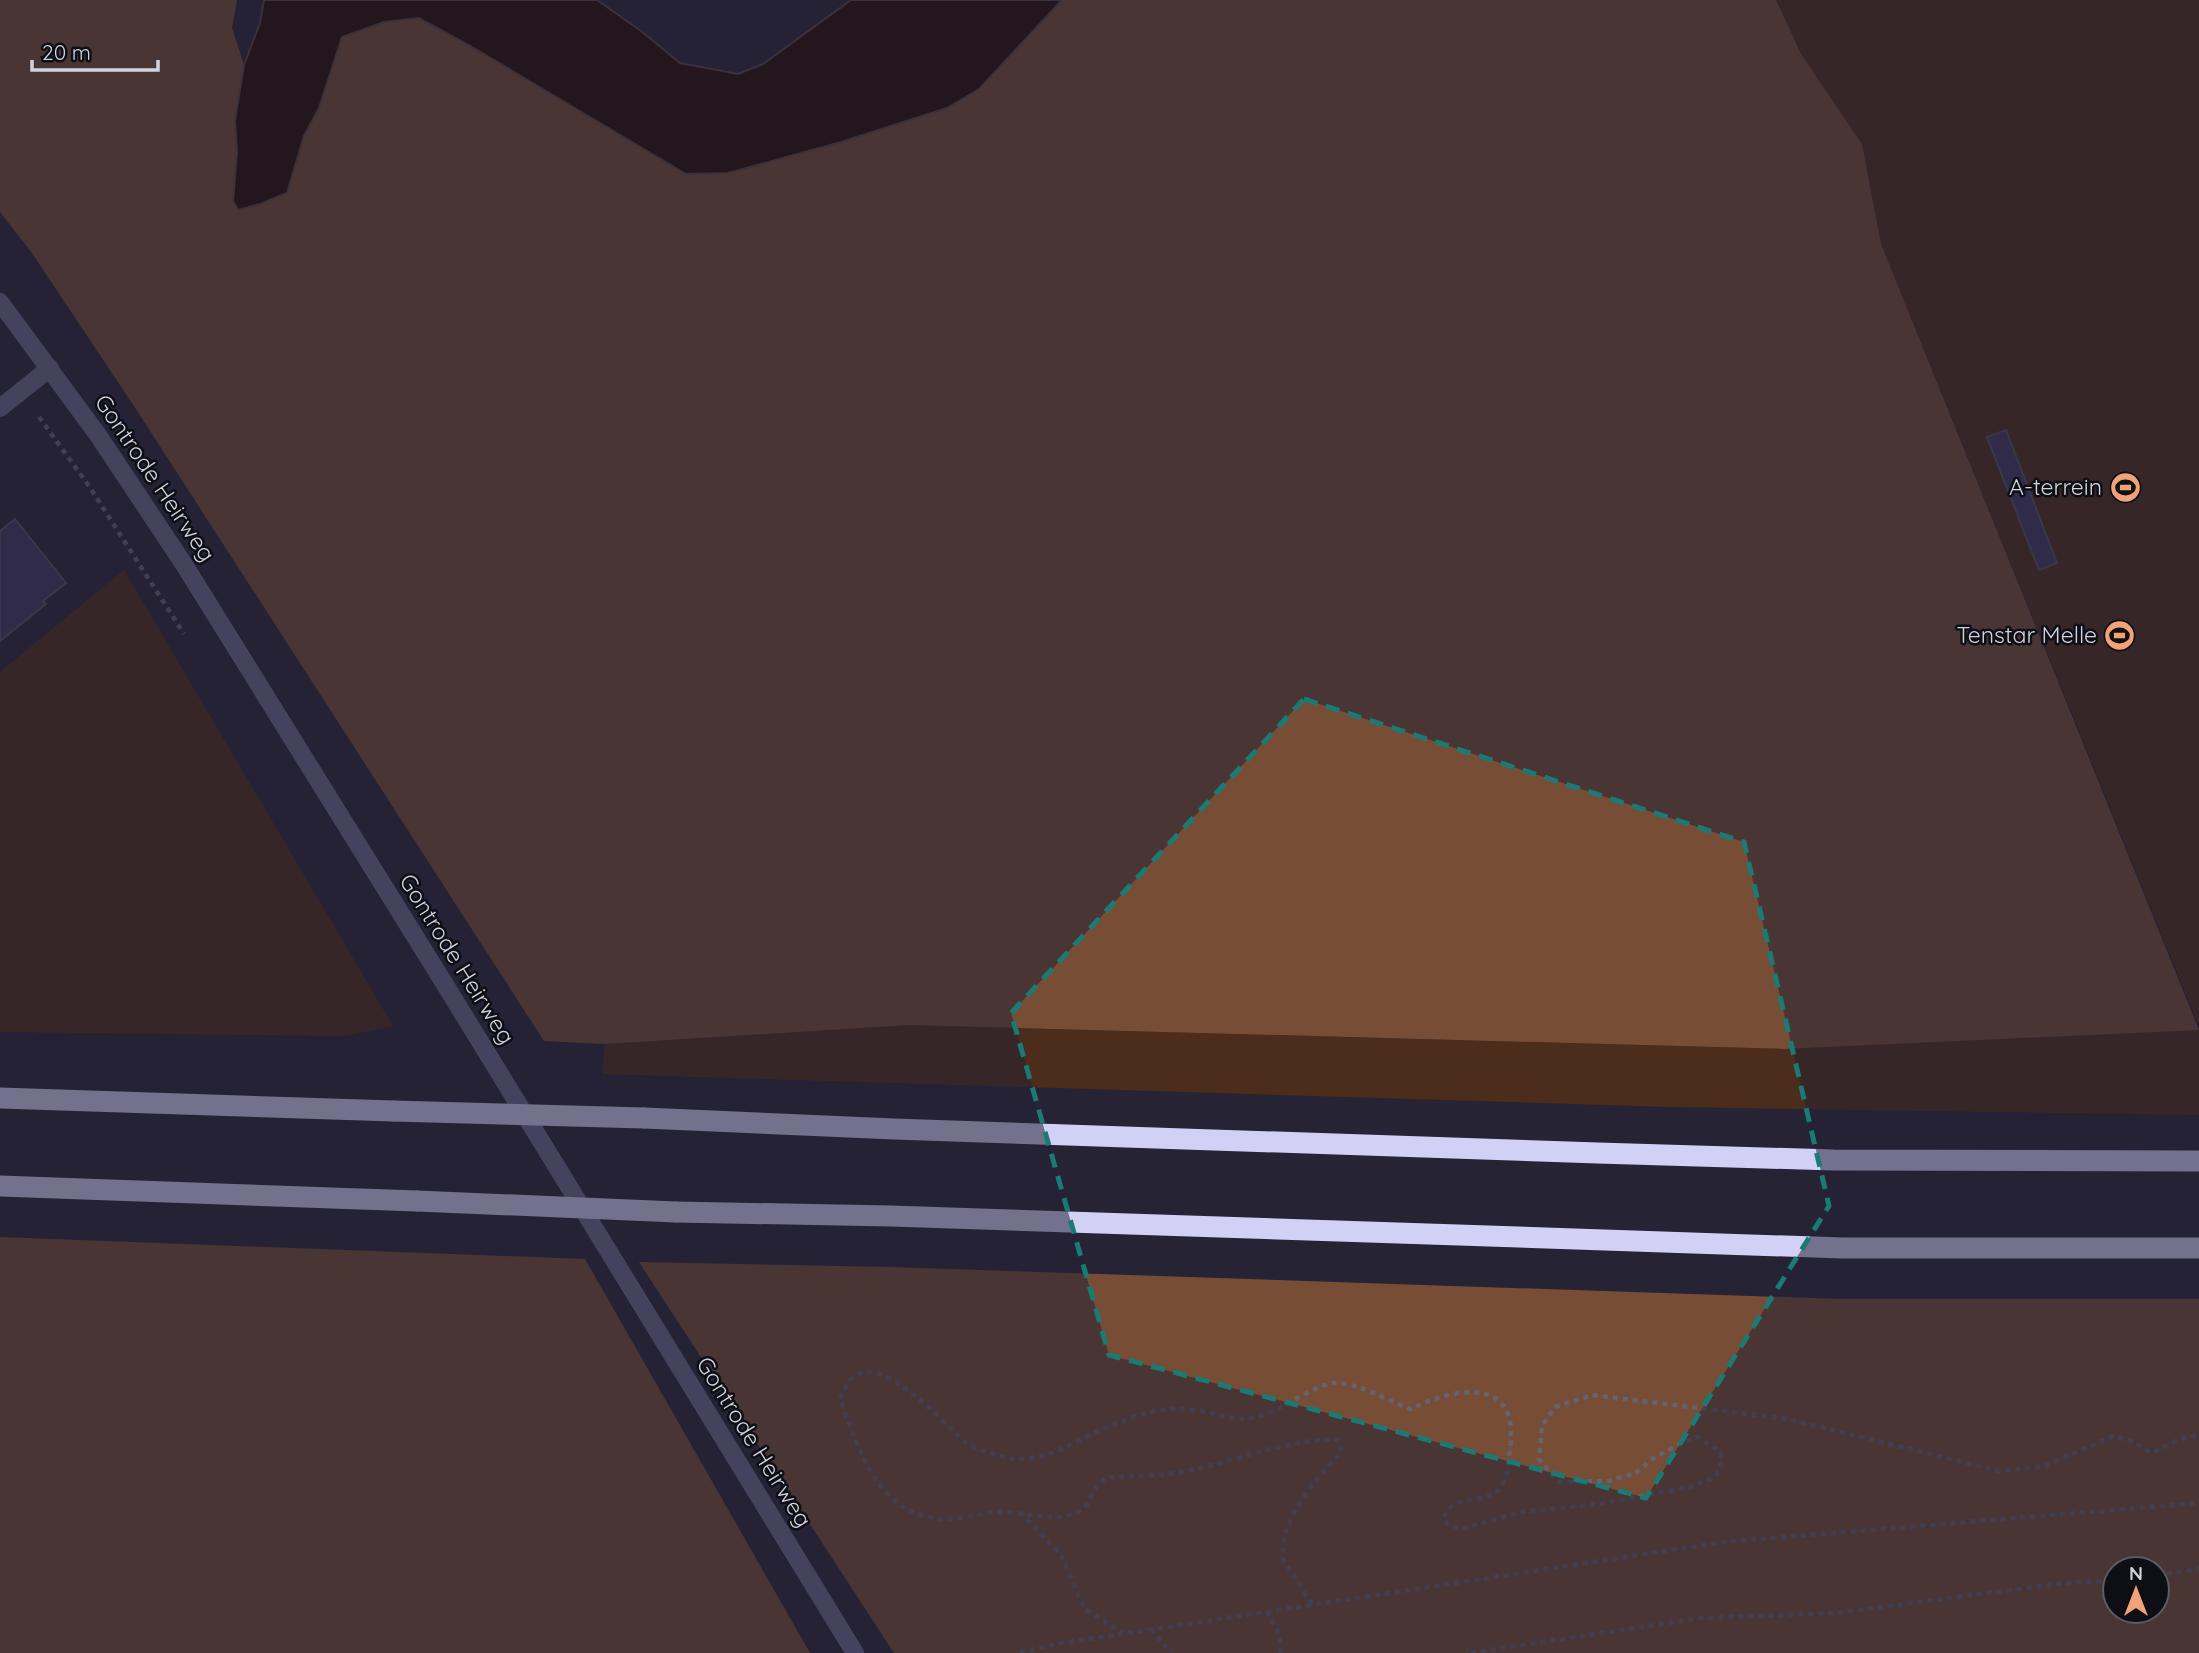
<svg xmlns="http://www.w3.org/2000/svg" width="2199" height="1653" viewBox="0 0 2199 1653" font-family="Quicksand,sans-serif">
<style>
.green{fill:#4c2c1a}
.forest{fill:#784d36;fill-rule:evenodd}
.water{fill:#220700;stroke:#574443;stroke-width:2}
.building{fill:#3c375f;stroke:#535265;stroke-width:2}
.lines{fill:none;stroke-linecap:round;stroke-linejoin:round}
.path{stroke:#646372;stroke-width:4.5;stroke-dasharray:5 5;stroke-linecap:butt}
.minor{stroke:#6c698e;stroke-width:18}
.highway{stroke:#d2d0f5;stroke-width:21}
.highway-bridge{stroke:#d2d0f5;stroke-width:21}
.marked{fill:none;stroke:#197b74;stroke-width:5;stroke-dasharray:14 9;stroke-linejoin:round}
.labels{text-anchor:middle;stroke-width:5;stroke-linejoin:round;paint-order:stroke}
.street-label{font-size:23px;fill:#d2d2de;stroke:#0e0e15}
.poi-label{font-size:23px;fill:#d2d2de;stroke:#0e0e15;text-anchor:end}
</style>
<rect width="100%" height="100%" fill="#252334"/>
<path class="green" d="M 1776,0 L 2199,0 L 2199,1026 L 1881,244 L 1862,144 L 1801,54 Z
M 124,570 L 393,1026 L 345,1036 L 0,1032 L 0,672 Z
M 910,1025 L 1785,1049 L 2199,1030 L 2199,1115 L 1669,1107 L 602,1074 L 605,1044 Z"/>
<path class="forest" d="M 0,0 L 237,0 L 232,28 L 244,65 L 235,120 L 237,152 L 287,193 L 304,136 L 319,108 L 342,37 L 384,22 L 419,18 L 467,44 L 686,174 L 728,173 L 841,142 L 979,89 L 1062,0 L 1776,0 L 1801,54 L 1862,144 L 1881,244 L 2199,1030 L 1785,1049 L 910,1025 L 605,1044 L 544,1041 L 134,406 L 32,253 L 0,212 Z
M 0,1237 L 585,1259 L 810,1653 L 0,1653 Z
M 639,1262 L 890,1267 L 1842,1299 L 2199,1299 L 2199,1653 L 894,1653 ZM 2115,1569 L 2157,1569 L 2157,1611 L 2115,1611 Z"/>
<path class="water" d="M 264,0 L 597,0 L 641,31 L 680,63 L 738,74 L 763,64 L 851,0 L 1062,0 L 979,89 L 947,108 L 841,142 L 728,173 L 686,174 L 467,44 L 419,18 L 384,22 L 342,37 L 319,108 L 304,136 L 287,193 L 260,204 L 238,210 L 233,201 L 237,152 L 235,120 L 244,65 L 260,23 Z"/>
<path class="building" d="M 2006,430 L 2057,563 L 2039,570 L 1987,437 Z
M 15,519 L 66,583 L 43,601 L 46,604 L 0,641 L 0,531 Z"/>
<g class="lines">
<path class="path" d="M 39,417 L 89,486 L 184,634
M 1020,1512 L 1061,1555 L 1084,1608 L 1122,1633
M 2157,1575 L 2199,1569
M 1312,1604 L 1283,1559 C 1284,1550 1283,1539 1286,1531 C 1295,1504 1322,1472 1341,1452 L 1341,1443 L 1335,1439 C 1284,1441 1237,1460 1187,1471 C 1160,1476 1134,1476 1106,1477 C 1103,1481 1098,1485 1095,1489 C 1091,1494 1090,1503 1085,1507 C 1064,1526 1026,1512 1002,1512 C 978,1512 957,1522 933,1518 C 876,1509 858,1447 840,1399 C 843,1393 846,1385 850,1380 C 882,1347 944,1427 967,1443 C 974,1448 1003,1458 1012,1459 C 1047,1462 1077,1440 1107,1427 C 1120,1422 1134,1417 1147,1413 C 1165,1408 1182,1408 1200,1411 C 1218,1414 1234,1421 1252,1418 C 1278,1414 1315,1383 1335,1383 C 1361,1383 1387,1401 1411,1409 C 1455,1387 1520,1375 1510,1448 C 1509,1459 1508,1475 1502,1485 C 1492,1503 1468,1496 1454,1505 C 1450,1507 1446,1514 1443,1517 L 1447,1524 L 1461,1529 L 1521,1512 L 1599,1504 L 1690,1487 L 1715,1477 L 1721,1467 L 1721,1452 L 1697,1437 L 1681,1443 L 1652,1459 L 1636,1473 L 1609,1481 L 1558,1482 L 1539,1459 L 1542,1426 L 1555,1407 L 1592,1395 L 1788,1419 L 1999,1471 L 2042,1467 L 2114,1436 L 2136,1443 L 2150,1453 C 2167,1448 2180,1435 2199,1436
M 1267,1611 L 1279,1633 L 1281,1653
M 1151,1629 L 1171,1653
M 1020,1653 L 1056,1644 L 1724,1542 L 2199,1503
M 1471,1653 L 1701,1618 L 1837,1613 L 2064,1583 L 2115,1581"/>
<path class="minor" d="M 0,302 L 98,435 L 185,566 L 449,991 L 855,1653
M 0,408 L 50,368"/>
<path class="highway" d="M 0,1098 L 394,1111
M 644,1118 L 894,1129 L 1598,1153 L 1833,1160 L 2199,1161
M 0,1186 L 417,1201
M 676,1212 L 891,1216 L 1843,1248 L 2199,1248"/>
<path class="highway-bridge" d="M 394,1111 L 644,1118
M 417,1201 L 676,1212"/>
</g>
<path d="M0 0H2199V1653H0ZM 1304,699 L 1744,842 L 1829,1206 L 1646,1498 L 1109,1355 L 1011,1013 Z" fill="#252334" fill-opacity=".55" fill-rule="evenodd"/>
<path class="marked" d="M 1304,699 L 1744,842 L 1829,1206 L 1646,1498 L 1109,1355 L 1011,1013 Z"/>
<defs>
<symbol id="stadium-disc" viewBox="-11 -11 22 22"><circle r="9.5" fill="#f0a378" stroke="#0e0e15"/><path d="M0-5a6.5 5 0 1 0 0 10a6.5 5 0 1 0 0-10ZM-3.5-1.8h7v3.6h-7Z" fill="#111"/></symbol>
</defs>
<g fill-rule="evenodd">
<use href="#stadium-disc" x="2108" y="470" width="35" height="35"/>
<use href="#stadium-disc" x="2102" y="618" width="35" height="35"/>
</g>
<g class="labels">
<g class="street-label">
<text transform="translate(155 478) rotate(56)" y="8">Gontrode Heirweg</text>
<text transform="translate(457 959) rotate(58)" y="8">Gontrode Heirweg</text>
<text transform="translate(754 1442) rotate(58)" y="8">Gontrode Heirweg</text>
</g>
<g class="poi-label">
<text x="2102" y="495">A-terrein</text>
<text x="2097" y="643">Tenstar Melle</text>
</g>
</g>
<g transform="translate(2136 1590)"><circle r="33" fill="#0e0e15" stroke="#5c5c65" stroke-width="2"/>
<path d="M0-5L12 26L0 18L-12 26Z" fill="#f0a378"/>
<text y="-10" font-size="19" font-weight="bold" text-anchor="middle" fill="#d2d2de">N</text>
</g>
<path d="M32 60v10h126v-10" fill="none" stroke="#d2d2de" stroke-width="3.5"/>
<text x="42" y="60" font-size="21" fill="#d2d2de" stroke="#0e0e15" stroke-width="5" paint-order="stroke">20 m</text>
</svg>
